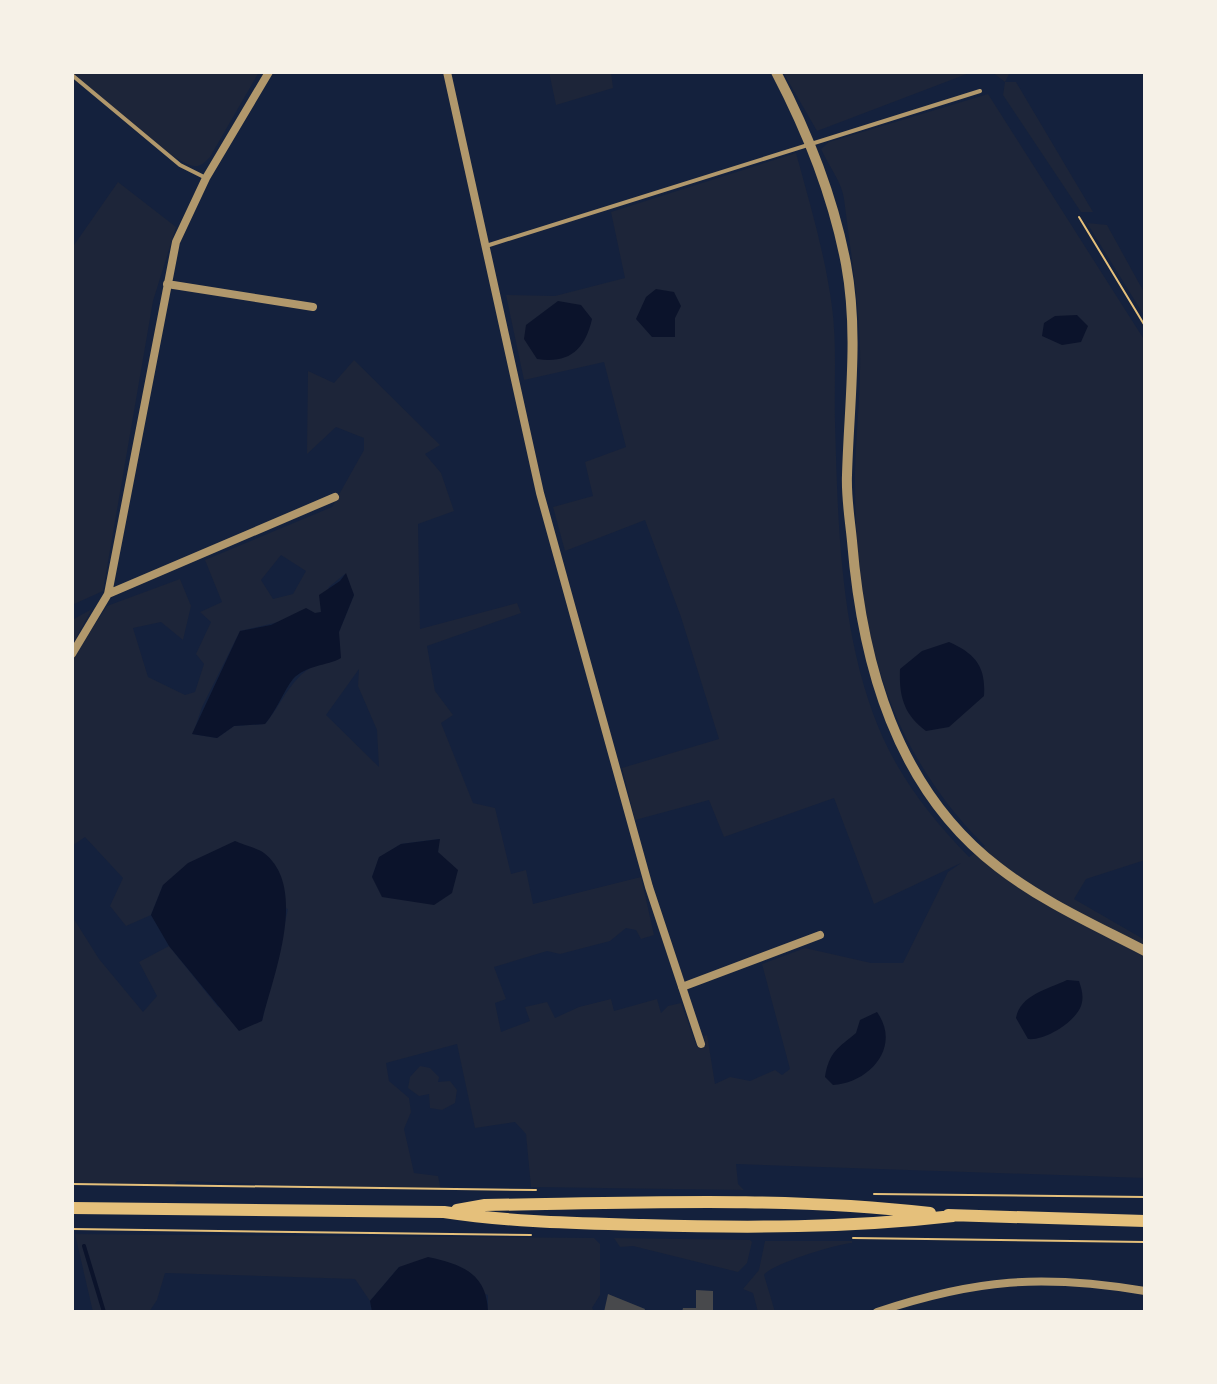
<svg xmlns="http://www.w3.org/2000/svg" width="1217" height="1384" viewBox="0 0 1217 1384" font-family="'Titillium Web',sans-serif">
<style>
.green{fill:#1d2539;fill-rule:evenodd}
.water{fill:#0b132b}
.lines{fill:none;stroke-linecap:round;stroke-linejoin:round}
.stream{stroke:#0b132b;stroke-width:4}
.building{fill:#48494c}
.path{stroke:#e5c07b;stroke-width:2}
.service{stroke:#b1986c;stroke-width:4}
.minor{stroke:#b1986c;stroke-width:8}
.tertiary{stroke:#b1986c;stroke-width:10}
.primary{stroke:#e5c07b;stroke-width:12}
</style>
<rect width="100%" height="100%" fill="#14213d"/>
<path class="green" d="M 72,72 L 259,72 L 210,157 C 205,162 201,167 194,166 C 169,162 95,91 72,72 Z
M 549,72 L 611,72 L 613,88 L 556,105 Z
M 783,72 L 972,72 L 817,131 Z
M 992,72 L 1010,72 L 1005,82 L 1016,82 L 1093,212 L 1081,212 L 1003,95 L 1005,82 Z
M 988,94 L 1145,341 L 1145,860 L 1086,879 L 1074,899 L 1145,940 L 1145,1178 L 736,1164 L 738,1184 L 744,1190 L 531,1187 L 526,1134 L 515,1122 L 475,1128 L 457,1044 L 386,1063 L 389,1081 L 409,1098 L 411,1112 L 404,1129 L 414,1173 L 438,1176 L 441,1190 L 177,1181 L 173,1187 L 72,1184 L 72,916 L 99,959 L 143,1012 L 157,996 L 139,962 L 169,946 L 218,1007 L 262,1021 L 288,909 L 163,885 L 151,915 L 126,926 L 110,906 L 123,878 L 85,837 L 72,846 L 72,659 L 107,606 L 180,579 L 191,606 L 183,640 L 161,622 L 133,628 L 148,677 L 185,695 L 195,692 L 204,664 L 196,654 L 211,622 L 200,612 L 222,602 L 205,560 L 332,507 L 364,450 L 364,438 L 336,427 L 307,454 L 308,371 L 334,383 L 354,360 L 440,445 L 425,454 L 441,473 L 454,511 L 418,524 L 420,629 L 517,603 L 521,613 L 427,646 L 435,691 L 453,715 L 441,723 L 473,803 L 495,808 L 511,874 L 526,870 L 533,904 L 641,877 L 654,935 L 641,939 L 636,930 L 626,928 L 610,941 L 560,954 L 547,951 L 494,967 L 506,999 L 495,1003 L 501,1032 L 530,1021 L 525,1007 L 547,1002 L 555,1018 L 579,1007 L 611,999 L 614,1011 L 657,999 L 661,1013 L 668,1006 L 681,1003 L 697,1047 L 706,1046 L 704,1036 L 707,1035 L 715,1084 L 730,1077 L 750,1081 L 775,1070 L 782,1075 L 790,1069 L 762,964 L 805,948 L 871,963 L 903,963 L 948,872 L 961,863 L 874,904 L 834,798 L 724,837 L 709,800 L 635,820 L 622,768 L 719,739 L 681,617 L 645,520 L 565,551 L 553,507 L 593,496 L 585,462 L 626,447 L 604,362 L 524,380 L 506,295 L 555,296 L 625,278 L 611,212 L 796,153 C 810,204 825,254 832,307 C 837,344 834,385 835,422 C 838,527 840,643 884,740 C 905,785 935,822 969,857 L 985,846 C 881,743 854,615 855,472 C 856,431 861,391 860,350 C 859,300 850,249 844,199 C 842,182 828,165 821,149 L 829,142 ZM 281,555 L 306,571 L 293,594 L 273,599 L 261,580 ZM 345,574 L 354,595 L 339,632 L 335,661 C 296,662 286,699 265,724 L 234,726 L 217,738 L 193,734 L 202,707 L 240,631 L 322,612 L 329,587 ZM 359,669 L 358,686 L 377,730 L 379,767 L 326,715 ZM 439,839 L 438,852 L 372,877 L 379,858 L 401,844 Z
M 118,182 L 176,227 L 153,301 L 103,591 L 72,605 L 72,248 Z
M 1087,223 L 1107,225 L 1145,294 L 1145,317 Z
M 92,609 L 72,645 L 72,620 Z
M 420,1066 L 430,1068 L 439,1077 L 438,1082 L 450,1081 L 457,1090 L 455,1103 L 442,1110 L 430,1108 L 429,1094 L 419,1096 L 408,1088 L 410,1077 Z
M 75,1234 L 594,1238 L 600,1244 L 600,1295 L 592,1308 L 595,1312 L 488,1312 L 488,1295 L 399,1267 L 370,1301 L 355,1279 L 165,1273 L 157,1300 L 149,1312 L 93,1312 Z
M 614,1238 L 750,1240 L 752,1242 L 747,1263 L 738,1272 L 633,1246 L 620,1247 Z
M 765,1241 L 852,1241 L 852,1243 C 837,1244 771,1264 764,1275 L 775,1312 L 758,1312 L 753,1293 L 743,1289 L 759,1270 Z"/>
<path class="water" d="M 656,289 L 674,292 L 681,306 L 675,318 L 675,337 L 652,337 L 636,319 L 646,297 Z
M 558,301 L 581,305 L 592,319 C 585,350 569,364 537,359 L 524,339 L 526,325 Z
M 1077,315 L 1088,326 L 1081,342 L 1062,345 L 1042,336 L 1044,323 L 1055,316 Z
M 346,573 L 354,595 L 339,632 L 341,658 C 327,666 306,665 293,679 C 284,690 277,710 265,724 L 234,726 L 217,738 L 192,734 L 240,631 L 271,625 L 306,608 L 315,613 L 321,612 L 319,595 L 340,581 Z
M 949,642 C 976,654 986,667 984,696 L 949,727 L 926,731 C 903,714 899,695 900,669 L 922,651 Z
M 440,839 L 438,852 L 458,870 L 452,893 L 434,905 L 382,897 L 372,877 L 379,857 L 401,844 Z
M 235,841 C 244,845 257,848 264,853 C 309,888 273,976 262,1021 L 239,1031 L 169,946 L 151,915 L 163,885 L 188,863 Z
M 1067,980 L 1079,981 C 1082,990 1084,997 1081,1006 C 1075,1022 1045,1041 1028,1039 L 1016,1018 C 1020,995 1048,989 1067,980 Z
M 877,1012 C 902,1047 869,1083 833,1085 L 825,1077 C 829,1052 838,1048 856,1033 L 860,1020 Z
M 428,1257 C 461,1264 487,1273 488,1312 L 372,1312 L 370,1301 L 399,1267 Z"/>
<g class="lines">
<path class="stream" d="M 84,1246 L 104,1312"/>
</g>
<path class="building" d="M 696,1290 L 713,1291 L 713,1312 L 682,1312 L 683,1308 L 696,1308 Z
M 608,1294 L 645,1309 L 644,1312 L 604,1312 Z"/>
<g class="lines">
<path class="path" d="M 1079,217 L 1145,326
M 72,1184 L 536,1190
M 874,1194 L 1145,1197
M 72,1229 L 531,1235
M 853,1238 L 1145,1242"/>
<path class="service" d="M 72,75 L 180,165 L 204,177
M 486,246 L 980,91"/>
<path class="minor" d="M 447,72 L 540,493 L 649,887 L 701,1044
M 167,284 L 313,307
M 108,594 L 335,497
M 72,654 L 108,594 L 176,242 L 206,178 L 269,72
M 682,987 L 820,935
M 877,1312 C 976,1279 1042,1274 1145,1291"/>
<path class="tertiary" d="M 776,72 C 808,133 833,196 846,264 C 859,334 849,404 847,475 C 846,497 850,520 852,541 C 862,663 896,789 998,867 C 1043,902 1095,925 1145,951"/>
<path class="primary" d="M 72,1208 L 444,1212 C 510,1222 576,1223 643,1225 C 747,1228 849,1228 953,1216
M 457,1210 L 485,1205 C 632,1203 783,1196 930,1213
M 948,1215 L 1145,1221"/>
</g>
<rect width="1217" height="1384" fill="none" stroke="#f6f1e7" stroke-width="148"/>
</svg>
